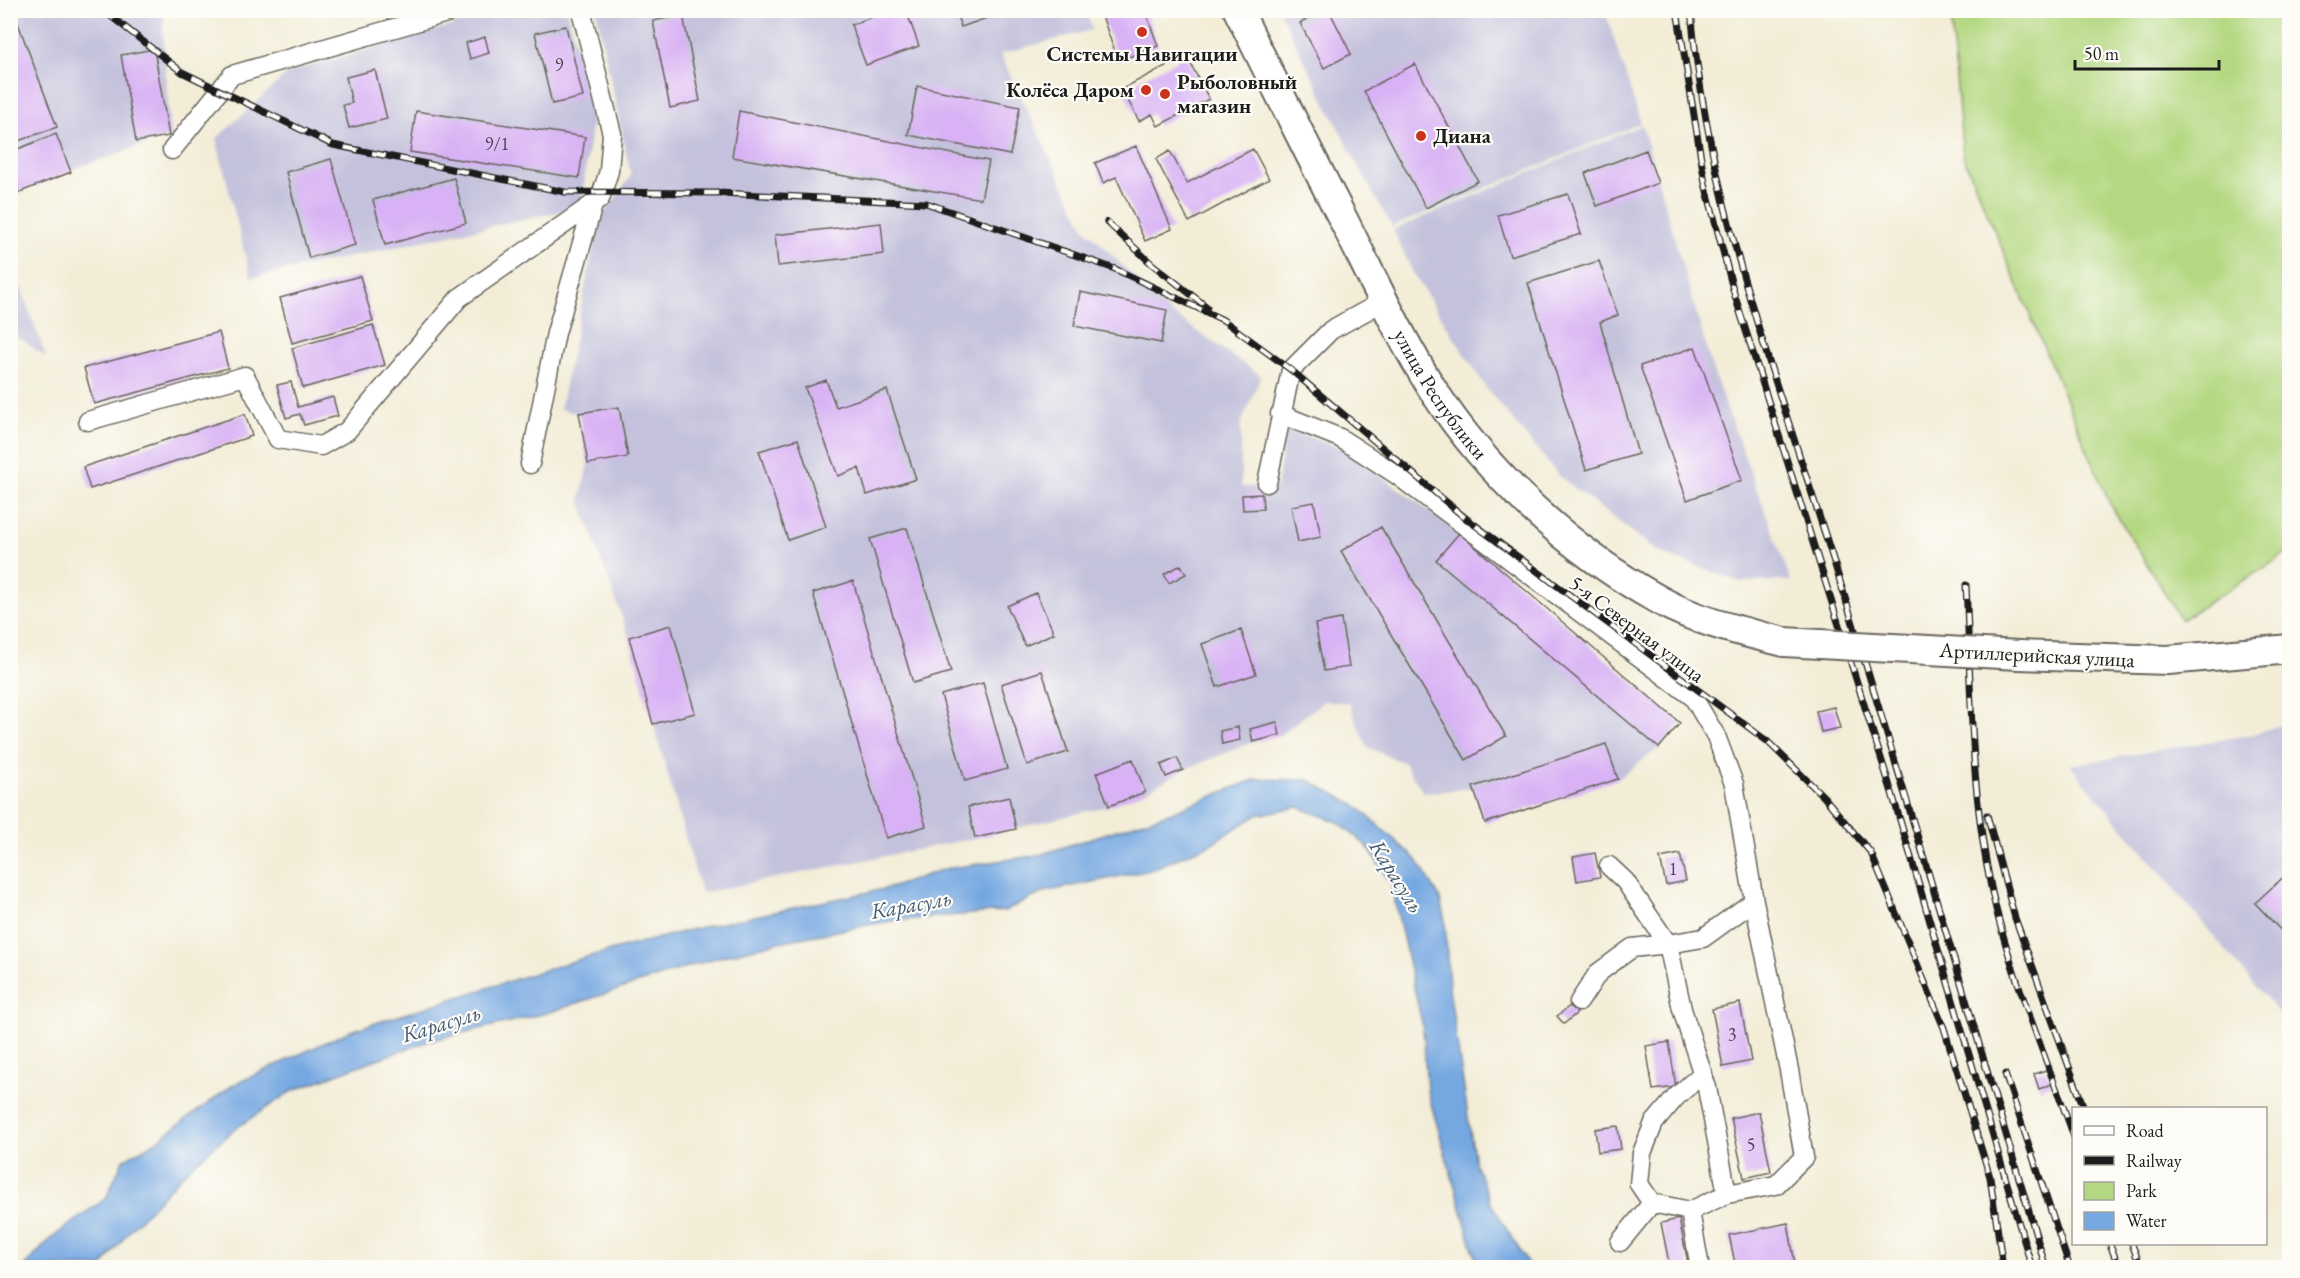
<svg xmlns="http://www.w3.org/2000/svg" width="2300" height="1278" viewBox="0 0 2300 1278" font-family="'EB Garamond',serif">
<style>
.industrial{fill:#c3c1db}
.green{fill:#b4d881;stroke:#687a4e;stroke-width:1.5}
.water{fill:#75a7e1;stroke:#48627e;stroke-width:1.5}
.building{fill:#d8b2f4}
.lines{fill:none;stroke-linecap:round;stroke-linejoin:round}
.minor-casing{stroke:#67655d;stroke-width:21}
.primary-casing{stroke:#67655d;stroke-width:32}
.minor{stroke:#fff;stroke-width:18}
.primary{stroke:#fff;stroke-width:28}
.rail-casing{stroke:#1c1c1c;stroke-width:7}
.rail{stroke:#fdfcf7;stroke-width:4.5;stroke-dasharray:14;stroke-linecap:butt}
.primary-bridge-casing{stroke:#67655d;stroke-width:32;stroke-linecap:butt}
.primary-bridge{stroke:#fff;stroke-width:28}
.poi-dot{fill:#c8321e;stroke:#fdfcf7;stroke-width:2}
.labels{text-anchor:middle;stroke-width:4.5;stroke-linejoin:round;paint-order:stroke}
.number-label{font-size:18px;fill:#4b4252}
.poi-label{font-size:21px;font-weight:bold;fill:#1c1c1c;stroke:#fdfcf7;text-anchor:start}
.street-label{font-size:21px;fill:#1c1c1c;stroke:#fdfcf7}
.water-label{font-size:22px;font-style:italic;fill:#445b75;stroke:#fdfcf7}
</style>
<rect width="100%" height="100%" fill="#fdfcf7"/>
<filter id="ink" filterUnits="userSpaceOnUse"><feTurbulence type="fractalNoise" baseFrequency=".0167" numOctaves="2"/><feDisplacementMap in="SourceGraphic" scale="12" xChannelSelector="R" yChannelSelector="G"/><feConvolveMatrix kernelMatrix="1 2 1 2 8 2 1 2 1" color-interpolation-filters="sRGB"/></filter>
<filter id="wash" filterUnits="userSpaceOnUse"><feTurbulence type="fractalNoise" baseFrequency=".008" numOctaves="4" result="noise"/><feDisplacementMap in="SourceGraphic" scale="24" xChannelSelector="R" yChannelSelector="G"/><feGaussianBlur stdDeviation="1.35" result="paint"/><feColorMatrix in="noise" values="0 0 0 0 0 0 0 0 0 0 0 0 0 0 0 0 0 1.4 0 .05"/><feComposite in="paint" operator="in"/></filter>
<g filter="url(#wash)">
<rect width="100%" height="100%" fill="#f3edd7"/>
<path class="industrial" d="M 10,11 L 165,11 L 163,26 L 170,136 L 11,190 Z
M 503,11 L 567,11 L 593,111 L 581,207 L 251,278 L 216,139 L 289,72 Z
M 596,11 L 1086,11 L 1092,30 L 1000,54 L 1084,227 L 1167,310 L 1261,376 L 1241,424 L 1241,487 L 1277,486 L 1286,429 L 1344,449 L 1459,533 L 1680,723 L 1659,748 L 1618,779 L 1485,823 L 1473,788 L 1424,793 L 1404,763 L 1367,747 L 1349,703 L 1324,701 L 1280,735 L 1253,742 L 1183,770 L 1145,792 L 1109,806 L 975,838 L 701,893 L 629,637 L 580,501 L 588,464 L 579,414 L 560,409 L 599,220 L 631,176 Z
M 1279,11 L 1605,11 L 1641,123 L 1392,227 L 1353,157 Z
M 1642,125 L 1713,371 L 1791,581 L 1740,582 L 1658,552 L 1559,476 L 1486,388 L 1413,273 L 1393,230 Z
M 11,260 L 46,357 L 20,338 L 11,340 Z
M 2289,721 L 2289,1026 L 2070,765 L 2255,734 Z"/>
<path class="green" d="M 1950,11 L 2289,11 L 2289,552 L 2181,620 L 2110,504 L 1963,156 Z"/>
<path class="water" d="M 1256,779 L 1308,780 L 1357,806 L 1417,860 L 1439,896 L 1445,920 L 1449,988 L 1475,1163 L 1492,1205 L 1530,1267 L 1478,1267 L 1427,1090 L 1423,1028 L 1391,884 L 1367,846 L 1338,822 L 1298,807 L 1257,815 L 1209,845 L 1150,870 L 1044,892 L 1005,911 L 890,921 L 774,943 L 712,959 L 547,1013 L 429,1041 L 366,1063 L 292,1091 L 235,1129 L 188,1169 L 130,1230 L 102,1267 L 24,1267 L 50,1239 L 106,1198 L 123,1160 L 155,1142 L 233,1085 L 350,1031 L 583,958 L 693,929 L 893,887 L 944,869 L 1039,855 L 1169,813 Z"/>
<g id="blocks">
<path class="building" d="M 10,10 L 13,10 L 57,127 L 10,144 Z
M 890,10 L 906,10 L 919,46 L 866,65 L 851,25 Z
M 955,10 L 1007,10 L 1007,11 L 961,27 Z
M 1100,10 L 1145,10 L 1158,46 L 1118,61 Z
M 1323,10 L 1329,10 L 1351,54 L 1324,68 L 1300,23 Z
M 683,15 L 700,101 L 670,108 L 653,21 Z
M 566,26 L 583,97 L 552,104 L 535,33 Z
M 485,37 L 489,53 L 470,59 L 466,43 Z
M 154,49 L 169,136 L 136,142 L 121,55 Z
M 1186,55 L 1209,99 L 1158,126 L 1152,114 L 1139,121 L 1122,89 Z
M 1415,64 L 1478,181 L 1426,208 L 1364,91 Z
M 375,70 L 387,119 L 349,128 L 343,105 L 352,103 L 346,77 Z
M 917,86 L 1020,107 L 1010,155 L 908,135 Z
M 416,111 L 585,137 L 579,178 L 410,152 Z
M 739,111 L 989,161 L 981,199 L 732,157 Z
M 56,134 L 71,172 L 10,196 L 10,152 Z
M 1136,146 L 1172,229 L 1145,241 L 1116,177 L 1103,183 L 1095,163 Z
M 1253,149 L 1269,179 L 1189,222 L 1156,159 L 1170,151 L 1187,183 Z
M 1646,150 L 1658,183 L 1597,206 L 1585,173 Z
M 331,159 L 355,245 L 309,258 L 286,172 Z
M 454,178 L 466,223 L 385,245 L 373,200 Z
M 1568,194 L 1581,234 L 1510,256 L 1498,215 Z
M 881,223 L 884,254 L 778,266 L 775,235 Z
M 1599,261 L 1618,315 L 1600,322 L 1638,454 L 1586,470 L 1528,283 Z
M 360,276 L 373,321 L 292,343 L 280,298 Z
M 1080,292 L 1167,310 L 1161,343 L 1074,326 Z
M 373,325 L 385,365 L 303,388 L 292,348 Z
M 219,332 L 228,368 L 94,404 L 84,368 Z
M 1695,347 L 1742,480 L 1687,500 L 1640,366 Z
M 826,380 L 836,407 L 887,390 L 916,479 L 867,495 L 859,468 L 838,476 L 805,388 Z
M 291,382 L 298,407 L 333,397 L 338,416 L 304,425 L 300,414 L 286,418 L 277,385 Z
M 619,407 L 628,457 L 588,464 L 579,413 Z
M 245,414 L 252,436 L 90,489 L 83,467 Z
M 798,439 L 826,527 L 788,540 L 759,451 Z
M 1262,494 L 1263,509 L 1243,510 L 1242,495 Z
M 1314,502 L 1321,537 L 1298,542 L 1291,506 Z
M 1381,527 L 1506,736 L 1466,760 L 1341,551 Z
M 907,528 L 951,672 L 913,683 L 870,539 Z
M 1459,533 L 1680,723 L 1659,748 L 1436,560 Z
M 1181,565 L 1186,574 L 1169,583 L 1164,574 Z
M 853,581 L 926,826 L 886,838 L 813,593 Z
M 1036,593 L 1054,633 L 1025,646 L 1007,606 Z
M 1341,619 L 1349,667 L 1324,671 L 1315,624 Z
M 671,625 L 695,713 L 653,724 L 629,637 Z
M 1241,630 L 1256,674 L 1217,687 L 1202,644 Z
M 1042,671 L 1068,752 L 1027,765 L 1001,684 Z
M 983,683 L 1007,769 L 965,781 L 941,695 Z
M 1834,707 L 1840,728 L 1821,732 L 1816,711 Z
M 1277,722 L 1280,735 L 1253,742 L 1250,729 Z
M 1238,727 L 1240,740 L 1222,744 L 1220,731 Z
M 1606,744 L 1618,779 L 1485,823 L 1473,787 Z
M 1177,758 L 1183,770 L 1166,777 L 1161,765 Z
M 1133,759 L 1145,792 L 1109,806 L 1096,773 Z
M 1009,797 L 1016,829 L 975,838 L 968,807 Z
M 1595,853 L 1600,877 L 1577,881 L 1573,857 Z
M 1680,854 L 1686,881 L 1666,885 L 1660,858 Z
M 2290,871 L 2290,940 L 2255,903 Z
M 1740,1003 L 1751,1061 L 1723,1067 L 1712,1009 Z
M 1571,1005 L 1577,1013 L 1564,1024 L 1557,1016 Z
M 1669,1042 L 1676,1087 L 1653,1090 L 1646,1046 Z
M 2046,1070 L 2052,1084 L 2039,1089 L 2034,1074 Z
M 1759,1112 L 1771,1172 L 1744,1178 L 1731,1118 Z
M 1618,1126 L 1621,1149 L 1598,1152 L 1595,1129 Z
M 1679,1219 L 1689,1268 L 1670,1268 L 1661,1223 Z
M 1788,1223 L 1795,1264 L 1776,1268 L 1736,1268 L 1729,1235 Z"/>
</g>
</g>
<g filter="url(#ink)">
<use href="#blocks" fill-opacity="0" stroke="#67655d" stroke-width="1.5"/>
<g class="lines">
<defs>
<path id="minor" d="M 172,150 L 232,75 L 457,10
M 1280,414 L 1340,438 L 1397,475 L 1693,697 L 1716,736 L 1734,784 L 1754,901 L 1789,1070 L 1804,1157 L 1776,1185 L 1727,1194 L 1707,1088 L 1682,1009 L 1668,944 L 1632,948 L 1598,973 L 1579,1002
M 88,421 L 245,376 L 278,439 L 321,446 L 347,431 L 459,298 L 600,199 L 609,171 L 612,134 L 581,10
M 530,464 L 556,333 L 593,205
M 1267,483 L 1291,370 L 1331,330 L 1384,301
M 1609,866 L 1625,881 L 1668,944 L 1703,938 L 1754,901
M 1652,1203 L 1639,1184 L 1642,1153 L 1654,1123 L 1676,1097 L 1703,1073
M 1690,1211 L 1700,1268
M 1620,1242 L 1652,1203 L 1690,1211 L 1727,1194"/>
<g id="primary">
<path id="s1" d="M 1238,10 C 1273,81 1308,151 1344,221 C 1373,279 1400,338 1435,393 C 1490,477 1571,551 1659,600 C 1698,622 1741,631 1784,642"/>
<path d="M 2019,655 L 2168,660 L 2290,649"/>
</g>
</defs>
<use href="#minor" class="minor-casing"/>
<use href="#primary" class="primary-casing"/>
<use href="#minor" class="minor"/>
<use href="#primary" class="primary"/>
<defs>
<path id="rail" d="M 103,10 L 182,72 L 333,145 L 565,192 L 721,193 L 926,203 L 1115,269 L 1223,320 L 1291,370 L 1464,517 L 1767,741 L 1824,797 L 1871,853 L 1944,1028 L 1990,1177 L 2003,1268
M 1677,10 L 1705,183 L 1734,293 L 1892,793 L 2032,1268
M 1691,10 C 1708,206 1780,389 1838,575 C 1910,805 1976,1037 2046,1268
M 1107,222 L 1152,264 L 1207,307
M 1966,585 C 1971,682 1970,781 1989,877 C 2005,962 2045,1054 2074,1137
M 1987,815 L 2015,918 L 2084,1108
M 2005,1074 L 2070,1268
M 2110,1244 L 2119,1268
M 2132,1244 L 2141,1268"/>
</defs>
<use href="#rail" class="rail-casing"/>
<use href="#rail" class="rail"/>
<defs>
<path id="primary-bridge" d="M 1784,642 L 2019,655"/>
</defs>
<use href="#primary-bridge" class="primary-bridge-casing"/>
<use href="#primary-bridge" class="primary-bridge"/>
</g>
</g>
<g class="poi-dot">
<circle cx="1142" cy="32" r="6"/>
<circle cx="1146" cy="90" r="6"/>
<circle cx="1165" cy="94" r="6"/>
<circle cx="1421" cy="136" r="6"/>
</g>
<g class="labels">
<g class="number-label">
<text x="559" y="71">9</text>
<text x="497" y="150">9/1</text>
<text x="1673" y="875">1</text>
<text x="1732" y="1041">3</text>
<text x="1751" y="1151">5</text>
</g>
<g class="poi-label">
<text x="1142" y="61" text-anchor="middle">Системы Навигации</text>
<text x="1177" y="89">Рыболовный<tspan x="1177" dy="24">магазин</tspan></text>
<text x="1134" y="97" text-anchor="end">Колёса Даром</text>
<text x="1433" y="143">Диана</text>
</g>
<g class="street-label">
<text dy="7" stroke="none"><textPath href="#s1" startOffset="435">улица Республики</textPath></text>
<text transform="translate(1637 629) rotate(37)" y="7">5-я Северная улица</text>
<text transform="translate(2037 655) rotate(3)" y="7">Артиллерийская улица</text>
</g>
<g class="water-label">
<text transform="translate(1397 876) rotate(58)" y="8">Карасуль</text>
<text transform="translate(911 904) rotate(-10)" y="8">Карасуль</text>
<text transform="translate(441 1023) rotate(-17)" y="8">Карасуль</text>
</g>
</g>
<rect width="2300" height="1278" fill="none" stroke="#fdfcf7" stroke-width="36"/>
<rect x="2072" y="1107" width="195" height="138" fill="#fdfcf7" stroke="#a3a29f" stroke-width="1.5"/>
<rect x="2084" y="1126" width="30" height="9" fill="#ffffff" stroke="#a3a29f" stroke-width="1.5"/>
<text x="2126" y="1137" font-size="18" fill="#1c1c1c">Road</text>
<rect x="2084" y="1156" width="30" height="9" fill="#1c1c1c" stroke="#a3a29f" stroke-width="1.5"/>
<text x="2126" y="1167" font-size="18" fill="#1c1c1c">Railway</text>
<rect x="2084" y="1182" width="30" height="18" fill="#b4d881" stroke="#a3a29f" stroke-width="1.5"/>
<text x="2126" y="1197" font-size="18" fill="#1c1c1c">Park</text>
<rect x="2084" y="1212" width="30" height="18" fill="#75a7e1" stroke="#a3a29f" stroke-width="1.5"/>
<text x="2126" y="1227" font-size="18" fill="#1c1c1c">Water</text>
<path d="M2075 60v9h144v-9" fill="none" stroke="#1c1c1c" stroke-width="3"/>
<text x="2084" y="60" font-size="18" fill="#1c1c1c" stroke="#fdfcf7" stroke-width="4.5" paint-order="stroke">50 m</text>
</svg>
